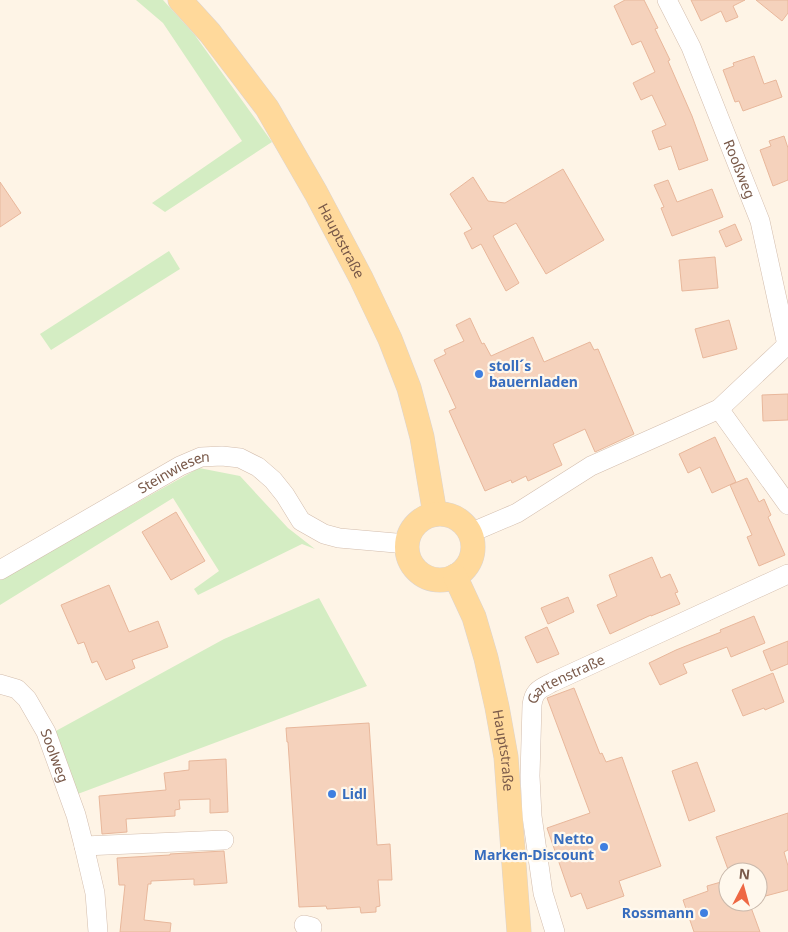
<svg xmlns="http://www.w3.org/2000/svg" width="788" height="932" viewBox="0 0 788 932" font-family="'Noto Sans',sans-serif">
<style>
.green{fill:#d4edc3}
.building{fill:#f5d2bc;stroke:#e8b79b}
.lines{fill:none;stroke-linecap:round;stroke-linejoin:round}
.minor-casing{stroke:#d3bdad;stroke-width:20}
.major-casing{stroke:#dcd4d0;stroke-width:25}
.minor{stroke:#fff;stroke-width:19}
.major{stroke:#ffd99b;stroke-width:24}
.shop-dot{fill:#3f7fe0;stroke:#fff8ed;stroke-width:2}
.labels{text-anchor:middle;stroke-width:4.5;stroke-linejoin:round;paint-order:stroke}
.street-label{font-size:14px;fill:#795949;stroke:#fff8ed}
.shop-label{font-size:14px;font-weight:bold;fill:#366cbe;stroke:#fff8ed;text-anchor:start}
</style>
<rect width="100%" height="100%" fill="#fef4e6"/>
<path class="green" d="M 136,0 L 163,0 L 194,34 L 272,142 L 165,212 L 152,203 L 242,141 L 163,23 Z
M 169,251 L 180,269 L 51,350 L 40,334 Z
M 199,468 L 240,476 L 288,528 L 315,549 L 302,544 L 198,595 L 194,589 L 219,571 L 173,498 L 0,605 L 0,579 Z
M 319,598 L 367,686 L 75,795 L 54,732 L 224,639 Z"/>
<path class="building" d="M 625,0 L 644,0 L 658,28 L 655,29 L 670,60 L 668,61 L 692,116 L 708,160 L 679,170 L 671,146 L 659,150 L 652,131 L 666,125 L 652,95 L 641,100 L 633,83 L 655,72 L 641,41 L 632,45 L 614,6 Z
M 691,0 L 745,0 L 733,6 L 738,17 L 726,22 L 721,11 L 701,21 Z
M 756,0 L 788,0 L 788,13 L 782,21 Z
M 754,56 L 764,84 L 776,80 L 782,97 L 743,111 L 739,101 L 735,102 L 723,70 L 734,66 L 733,63 Z
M 784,136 L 788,148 L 788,180 L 773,186 L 760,150 L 771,146 L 769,141 Z
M 563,169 L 604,240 L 546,274 L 516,223 L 493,236 L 519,283 L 506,291 L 481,244 L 472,249 L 464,233 L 472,229 L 450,194 L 473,177 L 488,201 L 505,203 Z
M 668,180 L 677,202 L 712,189 L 723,217 L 672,236 L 661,208 L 664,207 L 654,185 Z
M 0,182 L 21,213 L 0,227 Z
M 735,224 L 742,240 L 726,247 L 719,231 Z
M 715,257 L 718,288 L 682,291 L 679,260 Z
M 470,318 L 482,344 L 484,343 L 491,356 L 533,337 L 544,362 L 590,342 L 594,350 L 598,349 L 634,434 L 595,452 L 585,429 L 553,444 L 562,465 L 528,481 L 526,476 L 512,483 L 511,480 L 485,491 L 449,411 L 456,408 L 434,360 L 446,354 L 444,350 L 464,341 L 456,325 Z
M 729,320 L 737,349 L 703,358 L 695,329 Z
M 788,394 L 788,420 L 763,421 L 762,395 Z
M 715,437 L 736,482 L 712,493 L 700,467 L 688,473 L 679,454 Z
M 747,478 L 759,502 L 764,499 L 771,515 L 768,517 L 785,555 L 759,566 L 747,537 L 752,535 L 730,485 Z
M 176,512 L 205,561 L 171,580 L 142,532 Z
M 652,557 L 661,578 L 670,574 L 678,592 L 675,593 L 680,604 L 651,616 L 651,615 L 610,634 L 597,605 L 617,596 L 609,575 Z
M 109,585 L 129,632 L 158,621 L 168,647 L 132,660 L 135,668 L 106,680 L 97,661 L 92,663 L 84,642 L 78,644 L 61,605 Z
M 568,597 L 574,612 L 548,624 L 541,608 Z
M 754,616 L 765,643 L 731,657 L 727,647 L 683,664 L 687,673 L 660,685 L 649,663 L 676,650 L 721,632 L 720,630 Z
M 547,627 L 559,654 L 537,663 L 525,637 Z
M 788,641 L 788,664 L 771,671 L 763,651 Z
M 773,673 L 784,702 L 765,710 L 764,708 L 743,716 L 732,690 Z
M 574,688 L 600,754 L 602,753 L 606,762 L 622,757 L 661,866 L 619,881 L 624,896 L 587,909 L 581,893 L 571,897 L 547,828 L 590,813 L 547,698 Z
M 369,723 L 377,845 L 390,844 L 392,880 L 378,880 L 380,906 L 376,907 L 376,912 L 361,913 L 360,907 L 327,909 L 326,906 L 299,907 L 288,742 L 287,742 L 286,728 Z
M 226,759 L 228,812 L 210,813 L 210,799 L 179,800 L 180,809 L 175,810 L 175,816 L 126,819 L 127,832 L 102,834 L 99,796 L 166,790 L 164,773 L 189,770 L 189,761 Z
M 697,762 L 715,811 L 689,821 L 672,771 Z
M 788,813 L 788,850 L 784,852 L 788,866 L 788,890 L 758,898 L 758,872 L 729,872 L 716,837 Z
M 224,851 L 227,883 L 194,885 L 194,879 L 151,881 L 151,884 L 148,884 L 144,920 L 171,923 L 170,932 L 120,932 L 125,885 L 119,885 L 117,858 L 170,855 L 170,854 Z
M 728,880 L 728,902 L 749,902 L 760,932 L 694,932 L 683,900 L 708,891 L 707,886 Z"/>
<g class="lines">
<defs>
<g id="minor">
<path id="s1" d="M 667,0 L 691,47 L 760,221 L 787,345"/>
<path d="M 719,409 L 788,505"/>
<path d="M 470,533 L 517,513 L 591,466 L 719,409 L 788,344"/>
<path id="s2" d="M 0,570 L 180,466 L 201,457 L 222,456 L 240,458 L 258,467 L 273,480 L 285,495 L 301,521 L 324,534 L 339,538 L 407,544"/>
<path id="s3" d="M 0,684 L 17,689 L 27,699 L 46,732 L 76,815 L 84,846 L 95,893 L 98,932"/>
<path d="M 84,846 L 224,840"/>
<path d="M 304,925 L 312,927 L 311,932"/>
<path id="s4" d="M 555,932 L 543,893 L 532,816 L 530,776 L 532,705 C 534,690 540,689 553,682 L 788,574"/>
</g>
<g id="major">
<path id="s5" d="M 180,0 L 210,33 L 267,108 L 316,193 L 361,278 L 390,339 L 409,388 L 422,437 L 435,514"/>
<circle cx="440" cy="547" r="33"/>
<path id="s6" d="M 455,576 L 474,617 L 486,658 L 497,707 L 506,757 L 519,932"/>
</g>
</defs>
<use href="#minor" class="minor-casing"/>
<use href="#major" class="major-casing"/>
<use href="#minor" class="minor"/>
<use href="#major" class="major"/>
</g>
<g class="shop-dot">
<circle cx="479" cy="374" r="5"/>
<circle cx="332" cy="794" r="5"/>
<circle cx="604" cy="847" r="5"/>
<circle cx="704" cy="913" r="5"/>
</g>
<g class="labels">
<g class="street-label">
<text dy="5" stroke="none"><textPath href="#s1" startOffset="184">Rooßweg</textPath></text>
<text dy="5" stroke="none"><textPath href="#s5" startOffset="291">Hauptstraße</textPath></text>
<text dy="5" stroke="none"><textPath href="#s2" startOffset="200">Steinwiesen</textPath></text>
<text dy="5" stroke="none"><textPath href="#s4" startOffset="275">Gartenstraße</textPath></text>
<text dy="5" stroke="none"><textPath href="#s6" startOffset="182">Hauptstraße</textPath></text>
<text dy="5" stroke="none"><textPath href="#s3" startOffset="95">Soolweg</textPath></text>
</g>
<g class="shop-label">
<text x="489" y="371">stoll´s<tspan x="489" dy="16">bauernladen</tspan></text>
<text x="342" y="799">Lidl</text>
<text x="594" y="844" text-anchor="end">Netto<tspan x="594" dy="16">Marken-Discount</tspan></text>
<text x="694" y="918" text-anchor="end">Rossmann</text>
</g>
</g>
<g transform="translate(743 887) rotate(6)"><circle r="24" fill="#fff8ed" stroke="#c9b8ab"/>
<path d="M0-4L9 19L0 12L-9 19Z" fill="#ee6844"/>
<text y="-8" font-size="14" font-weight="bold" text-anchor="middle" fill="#795949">N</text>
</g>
</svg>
